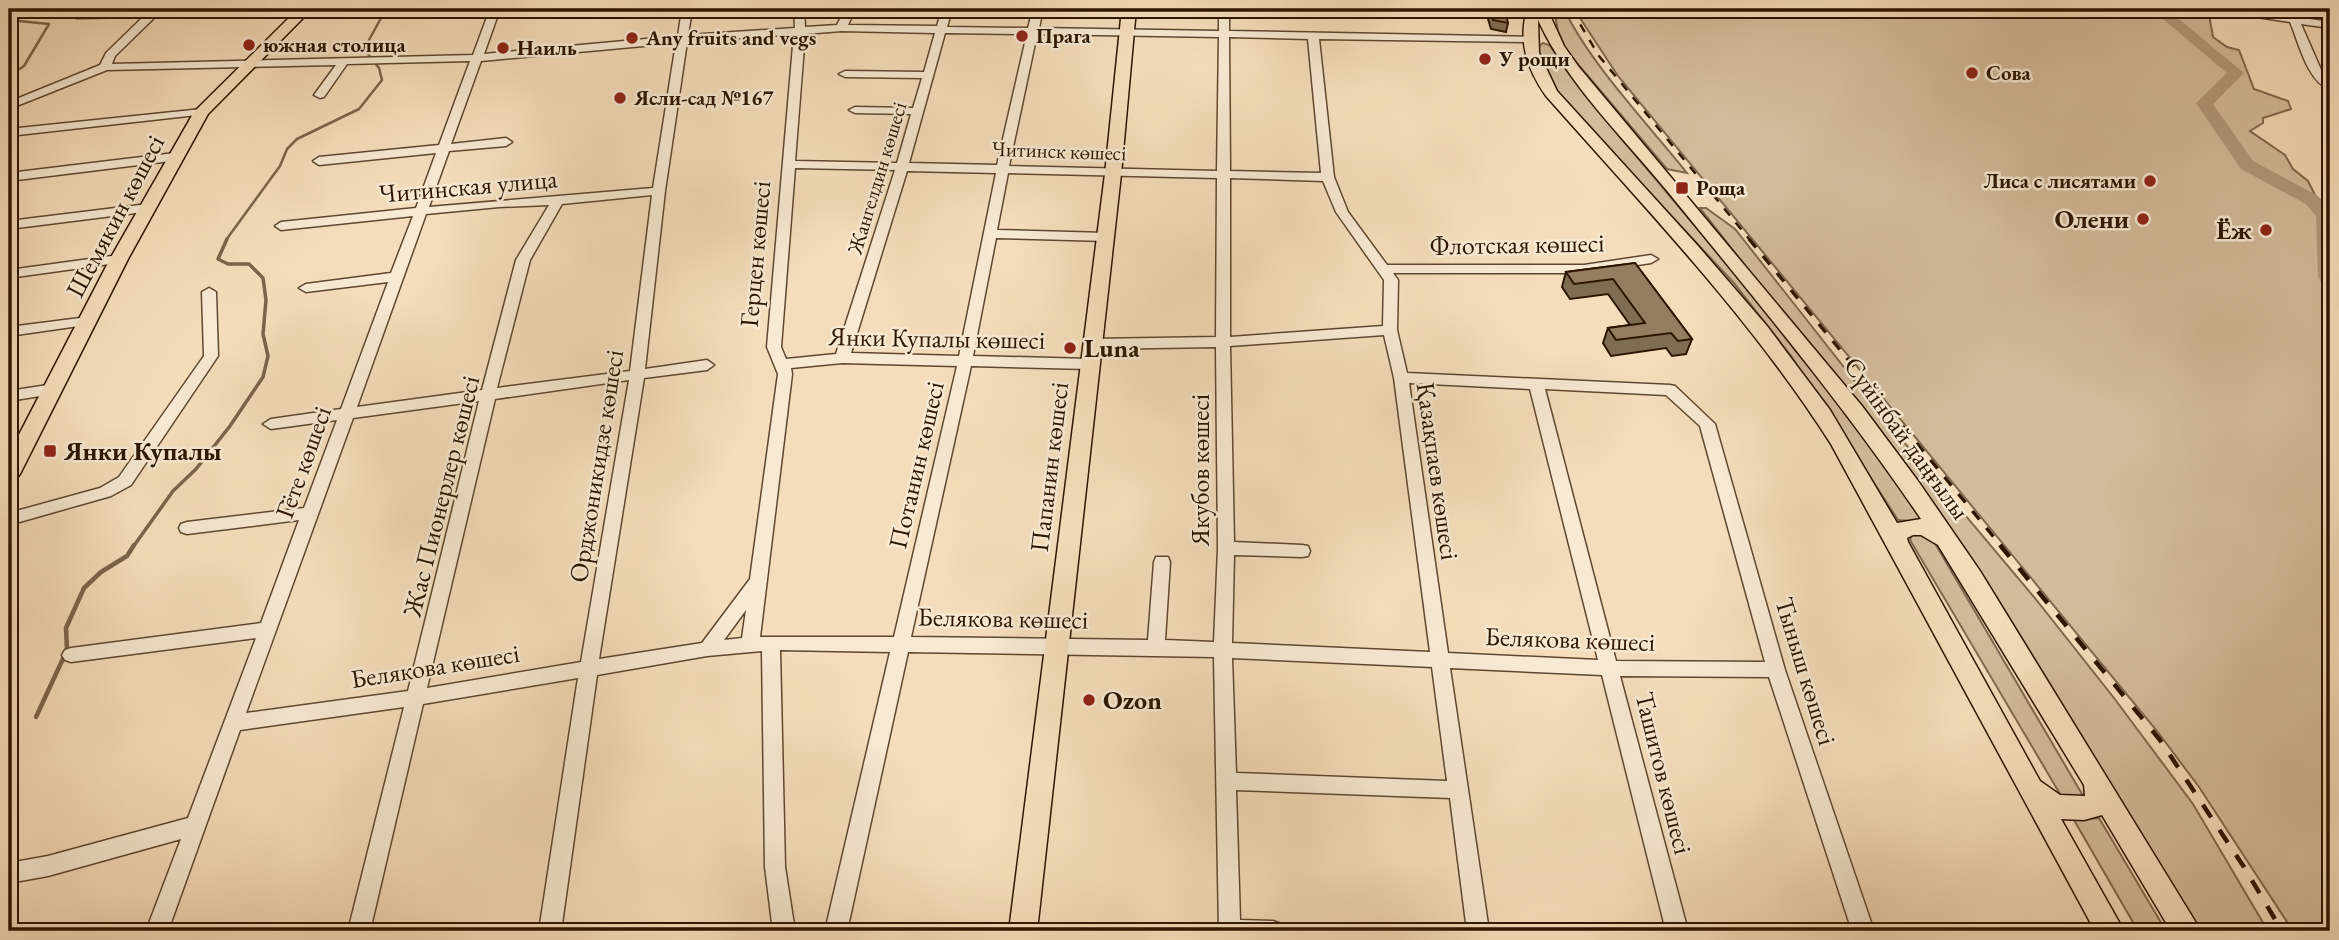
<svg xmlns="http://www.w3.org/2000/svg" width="2339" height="940" viewBox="0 0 2339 940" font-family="'EB Garamond',serif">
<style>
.green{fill:#d3bb9b;stroke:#80684e;stroke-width:2}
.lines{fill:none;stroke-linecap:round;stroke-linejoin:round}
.stream-far2{stroke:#7c644a;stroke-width:2.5}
.stream-far1{stroke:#7c644a;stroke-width:3.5}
.stream{stroke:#7c644a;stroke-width:4.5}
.river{fill:#b1997b;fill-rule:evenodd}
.minor-casing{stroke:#5f472f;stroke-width:3}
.major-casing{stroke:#2d1500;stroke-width:3}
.minor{fill:#f8e9d3;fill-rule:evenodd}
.major{fill:#f5ddbb;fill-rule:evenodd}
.rail-far2{stroke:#2d1500;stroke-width:2.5;stroke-dasharray:9 9;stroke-linecap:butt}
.rail-far1{stroke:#2d1500;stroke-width:3.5;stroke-dasharray:11 11;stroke-linecap:butt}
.rail{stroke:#2d1500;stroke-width:4.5;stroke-dasharray:15 15;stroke-linecap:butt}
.wall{fill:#806c53;stroke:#2d1500;stroke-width:2}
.building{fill:#957d61;stroke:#2d1500;stroke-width:2}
.poi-dot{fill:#8f2418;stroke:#f8e9d3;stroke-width:2.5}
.labels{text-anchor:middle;stroke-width:5;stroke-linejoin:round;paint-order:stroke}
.far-poi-label{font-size:21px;font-weight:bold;fill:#2d1500;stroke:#f8e9d3;text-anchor:start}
.far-street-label{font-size:21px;fill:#2d1500;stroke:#f8e9d3}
.street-label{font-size:26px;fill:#2d1500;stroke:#f8e9d3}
.poi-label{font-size:26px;font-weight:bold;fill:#2d1500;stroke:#f8e9d3;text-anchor:start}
</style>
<rect width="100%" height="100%" fill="#f5ddbb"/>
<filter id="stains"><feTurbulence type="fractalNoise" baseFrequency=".00286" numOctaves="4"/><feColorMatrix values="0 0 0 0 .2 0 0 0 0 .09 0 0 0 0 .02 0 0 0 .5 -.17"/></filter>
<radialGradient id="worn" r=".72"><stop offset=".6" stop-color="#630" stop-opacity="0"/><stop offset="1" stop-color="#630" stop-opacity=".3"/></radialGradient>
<path class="green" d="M 1554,9 L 1564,9 C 1591,65 1648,124 1687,173 L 1667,169 L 1565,49 L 1558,31 Z
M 1574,9 L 2208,9 L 2213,37 L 2227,47 L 2239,50 L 2254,89 L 2288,101 L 2291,109 L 2263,118 L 2263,123 L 2250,131 L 2285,155 L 2293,169 L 2308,181 L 2318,201 L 2330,207 L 2330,261 L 2327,266 L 2330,281 L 2330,931 L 2293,931 L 2199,787 L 2157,731 L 1618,76 Z
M 1543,43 L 1549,45 L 1621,138 L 1807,359 L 1924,522 L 1898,520 L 1791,356 L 1733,282 L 1551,87 L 1539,59 L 1538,47 Z
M 1700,208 L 1706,208 L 1735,229 L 1892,428 L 2034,597 L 2114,698 L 2193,804 L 2268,931 L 2200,931 L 2000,603 L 1933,506 Z
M 1923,532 L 1933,540 L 2082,794 L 2078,804 L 2063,799 L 1910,540 L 1913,533 Z
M 2099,818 L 2166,931 L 2138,931 L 2074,820 Z"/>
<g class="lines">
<path class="stream-far2" d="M 9,20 L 49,24 L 24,66 L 9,76
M 226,240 L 280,166 L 287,149 L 297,139 L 359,109 L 382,80 L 379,68 L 364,49 L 386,9"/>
<path class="stream-far1" d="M 133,547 L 173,491 L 196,469 L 230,426 L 263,377 L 268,356 L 263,334 L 266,300 L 263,278 L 249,264 L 228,264 L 218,259 L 227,239"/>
<path class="stream" d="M 36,717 L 67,650 L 66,628 L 84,588 L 101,572 L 127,556 L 134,545"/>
<path class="river" d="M 2151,9 L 2167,9 L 2244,73 L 2213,104 L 2253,161 L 2318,196 L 2330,210 L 2330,287 L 2323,285 L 2318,277 L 2316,216 L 2306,204 L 2241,169 L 2196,103 L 2227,73 Z"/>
<defs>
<path id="minor" d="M 64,9 L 74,9 L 77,12 L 151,9 L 305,9 L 307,11 L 302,14 L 155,17 L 115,56 L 112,64 L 473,55 L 490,9 L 500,9 L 484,54 L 678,36 L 682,9 L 692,9 L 688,35 L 795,28 L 794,9 L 804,9 L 805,27 L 837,25 L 845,9 L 855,9 L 848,25 L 937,26 L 942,9 L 952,9 L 947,27 L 1028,28 L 1033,9 L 1043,9 L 1039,28 L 1219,31 L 1219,9 L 1229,9 L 1229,31 L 1534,37 L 1535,39 L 1530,42 L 1319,39 L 1334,177 L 1348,212 L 1387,265 L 1584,265 L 1651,255 L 1658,259 L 1651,263 L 1584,273 L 1393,273 L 1398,280 L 1397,330 L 1407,373 L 1670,385 L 1675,386 L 1715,424 L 1785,670 L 1874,931 L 1852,931 L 1769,677 L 1620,676 L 1688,931 L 1666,931 L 1602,675 L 1450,668 L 1489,931 L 1467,931 L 1450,798 L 1236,790 L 1240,920 L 1273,921 L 1281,924 L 1284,931 L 1219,931 L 1214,657 L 908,652 L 847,931 L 825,931 L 890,652 L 780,650 L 785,867 L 795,931 L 773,931 L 765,867 L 762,651 L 707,656 L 597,675 L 561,931 L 539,931 L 578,678 L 423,704 L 370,931 L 348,931 L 404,707 L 240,730 L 168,931 L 146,931 L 181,839 L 48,876 L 9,883 L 9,863 L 48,856 L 188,818 L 256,638 L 71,662 L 65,660 L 62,655 L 65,650 L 71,648 L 261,623 L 299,520 L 187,534 L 181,532 L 179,528 L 181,524 L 187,522 L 304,508 L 337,420 L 271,429 L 263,424 L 271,419 L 341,409 L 388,282 L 306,292 L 299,288 L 306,284 L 391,273 L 413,216 L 281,230 L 275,226 L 281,222 L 416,208 L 436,153 L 319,165 L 313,161 L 319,157 L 439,145 L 470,61 L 347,64 L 324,97 L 320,98 L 314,95 L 336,65 L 107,70 L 9,109 L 9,102 L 100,65 L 106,53 L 143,17 L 77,18 L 65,15 ZM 841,31 L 935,33 L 924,72 L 845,71 L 839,74 L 845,77 L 922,78 L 913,108 L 855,107 L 849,110 L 855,113 L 911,114 L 897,163 L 795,161 L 805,34 ZM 945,33 L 1027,34 L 997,165 L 909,163 ZM 794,34 L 767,347 L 778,374 L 750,579 L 702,643 L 599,659 L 644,378 L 707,370 L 714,365 L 707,360 L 645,369 L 665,191 L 687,42 ZM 1037,34 L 1219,37 L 1217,171 L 1009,166 ZM 1229,37 L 1308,39 L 1321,173 L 1230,171 ZM 676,43 L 653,188 L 429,207 L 449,151 L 506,146 L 512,142 L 506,138 L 451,144 L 481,61 ZM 795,168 L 895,170 L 836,354 L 786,359 L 781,347 ZM 907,171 L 996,173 L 959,356 L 851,353 ZM 1008,173 L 1217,178 L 1216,337 L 1093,339 L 1086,344 L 1093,349 L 1216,347 L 1218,548 L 1214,642 L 1165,640 L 1170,562 L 1168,557 L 1156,557 L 1154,562 L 1148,640 L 911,637 L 971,366 L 1089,369 L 1096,364 L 1089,359 L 973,356 L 996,238 L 1106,241 L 1112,237 L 1106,233 L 997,230 ZM 1230,178 L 1323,181 L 1336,212 L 1384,280 L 1383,326 L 1230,337 ZM 652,195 L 630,371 L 497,388 L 530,260 L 562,204 ZM 549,205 L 516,260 L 482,390 L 357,407 L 426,214 L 499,207 ZM 1384,335 L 1394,378 L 1430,652 L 1232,643 L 1234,555 L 1302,557 L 1308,556 L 1310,551 L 1308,546 L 1302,545 L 1234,542 L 1230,346 ZM 842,363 L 957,366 L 894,637 L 760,637 L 792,374 L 791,368 ZM 629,380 L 581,662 L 427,688 L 495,399 ZM 1409,383 L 1530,389 L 1598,660 L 1448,653 ZM 1545,389 L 1666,395 L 1700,426 L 1765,662 L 1616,661 ZM 479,401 L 408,691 L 246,713 L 353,418 ZM 746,610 L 742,638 L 724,640 ZM 1232,658 L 1432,667 L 1447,781 L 1236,773 Z
M 2219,9 L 2243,9 L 2330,22 L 2330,28 L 2301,24 L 2322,72 L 2330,81 L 2330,90 C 2307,81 2299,43 2290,22 L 2224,12 Z
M 202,109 L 206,110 L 206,114 L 9,136 L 9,129 Z
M 175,153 L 179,154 L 179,160 L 9,181 L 9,173 Z
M 148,204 L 152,205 L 152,211 L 9,229 L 9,221 Z
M 119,255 L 126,259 L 124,262 L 9,278 L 9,270 Z
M 209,288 L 216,292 L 218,356 L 131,485 L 111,496 L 9,525 L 9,513 L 100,488 L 119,477 L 204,356 L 202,292 Z
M 88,317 L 93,318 L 95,321 L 93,324 L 9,336 L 9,327 Z
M 54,384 L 61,389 L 59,393 L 9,401 L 9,391 Z"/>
<path id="major" d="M 298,9 L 312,9 L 208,114 L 128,259 L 20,474 L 16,479 L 9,482 L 9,454 L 110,259 L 194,112 Z
M 1122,9 L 1136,9 L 1121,174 L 1037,931 L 1009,931 L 1105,174 Z
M 1527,9 L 1547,9 L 1564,46 L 1578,66 L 1862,406 L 1918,481 L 1980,571 L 2201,931 L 2171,931 L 2102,815 L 2084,820 L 2061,819 L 2124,931 L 2095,931 L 1831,444 C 1750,317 1646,209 1546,96 C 1527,69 1518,42 1527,9 ZM 1538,20 C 1568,85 1623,137 1668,192 C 1755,299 1844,405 1921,519 L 1897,523 L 1830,410 L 1767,326 L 1698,246 L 1557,91 L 1539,53 ZM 1913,535 L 1921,535 L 1938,545 L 2084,785 L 2085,796 L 2060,795 L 2040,781 L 1908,542 L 1907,538 Z"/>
</defs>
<use href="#minor" class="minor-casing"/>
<use href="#major" class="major-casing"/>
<use href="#minor" class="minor"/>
<use href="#major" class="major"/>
<path class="rail-far2" d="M 1571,9 L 1599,56 L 1750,240"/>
<path class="rail-far1" d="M 1749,239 L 2002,547"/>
<path class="rail" d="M 2000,545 L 2160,740 L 2244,867 L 2282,931"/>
</g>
<path class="wall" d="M 1490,10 L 1508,23 L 1506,32 L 1491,29 L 1488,19 Z
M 1635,263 L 1692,339 L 1686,354 L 1672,356 L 1666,348 L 1611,356 L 1603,343 L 1608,328 L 1630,325 L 1608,294 L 1570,299 L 1562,287 L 1566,272 Z"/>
<path class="building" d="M 1490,10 L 1505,10 L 1508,23 L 1493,20 Z
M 1635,263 L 1692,339 L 1678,341 L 1671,333 L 1616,340 L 1608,328 L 1645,323 L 1613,279 L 1574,284 L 1566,272 Z"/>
<g class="poi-dot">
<circle cx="1022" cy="36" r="7"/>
<circle cx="632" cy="38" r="7"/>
<circle cx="249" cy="45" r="7"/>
<circle cx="503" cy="48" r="7"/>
<circle cx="1485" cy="59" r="7"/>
<circle cx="1972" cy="73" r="7"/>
<circle cx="620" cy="98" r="7"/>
<circle cx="2150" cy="181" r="7"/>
<rect x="1675" y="181" width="14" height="14" rx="3.5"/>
<circle cx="2143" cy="219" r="7"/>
<circle cx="2266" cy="230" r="7"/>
<circle cx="1070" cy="348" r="7"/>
<rect x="43" y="444" width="14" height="14" rx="3.5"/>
<circle cx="1089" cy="700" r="7"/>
</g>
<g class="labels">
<g class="far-poi-label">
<text x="1036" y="43">Прага</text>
<text x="646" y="45">Any fruits and vegs</text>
<text x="263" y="52">южная столица</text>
<text x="517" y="55">Наиль</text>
<text x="1499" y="66">У рощи</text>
<text x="1986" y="80">Сова</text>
<text x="634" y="105">Ясли-сад №167</text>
<text x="2136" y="188" text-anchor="end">Лиса с лисятами</text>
<text x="1696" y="195">Роща</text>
</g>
<g class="far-street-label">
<text transform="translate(1059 151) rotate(2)" y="7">Читинск көшесі</text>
<text transform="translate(877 178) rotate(-73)" y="7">Жангелдин көшесі</text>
</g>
<g class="street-label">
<text transform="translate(468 186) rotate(-5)" y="9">Читинская улица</text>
<text transform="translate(115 216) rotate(-62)" y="9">Шемякин көшесі</text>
<text transform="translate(1517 244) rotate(-1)" y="9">Флотская көшесі</text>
<text transform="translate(755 254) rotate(-85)" y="9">Герцен көшесі</text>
<text transform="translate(937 338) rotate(1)" y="9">Янки Купалы көшесі</text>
<text transform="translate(1907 438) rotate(54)" y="9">Сүйінбай даңғылы</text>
<text transform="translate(303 462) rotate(-70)" y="9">Гёте көшесі</text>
<text transform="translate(916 465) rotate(-77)" y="9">Потанин көшесі</text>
<text transform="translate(596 466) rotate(-81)" y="9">Орджоникидзе көшесі</text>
<text transform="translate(1049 467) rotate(-83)" y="9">Папанин көшесі</text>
<text transform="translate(1200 470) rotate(-90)" y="9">Якубов көшесі</text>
<text transform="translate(1438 471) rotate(82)" y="9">Қазақпаев көшесі</text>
<text transform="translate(441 496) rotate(-76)" y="9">Жас Пионерлер көшесі</text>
<text transform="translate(1003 618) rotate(1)" y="9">Белякова көшесі</text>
<text transform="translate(1570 639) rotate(2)" y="9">Белякова көшесі</text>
<text transform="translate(435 666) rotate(-9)" y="9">Белякова көшесі</text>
<text transform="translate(1806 671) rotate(73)" y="9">Тыныш көшесі</text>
<text transform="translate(1664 773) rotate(76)" y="9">Ташитов көшесі</text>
</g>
<g class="poi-label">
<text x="2129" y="228" text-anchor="end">Олени</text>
<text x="2252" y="239" text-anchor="end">Ёж</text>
<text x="1084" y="357">Luna</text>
<text x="64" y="460">Янки Купалы</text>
<text x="1103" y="709">Ozon</text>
</g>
</g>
<rect width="2339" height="940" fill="none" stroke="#f5ddbb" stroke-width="35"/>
<rect x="10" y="10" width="2318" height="919" fill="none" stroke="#2d1500" stroke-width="3.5"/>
<rect x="18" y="18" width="2304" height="905" fill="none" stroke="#2d1500" stroke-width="2"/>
<rect width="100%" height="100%" filter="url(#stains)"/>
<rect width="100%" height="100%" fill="url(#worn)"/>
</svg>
